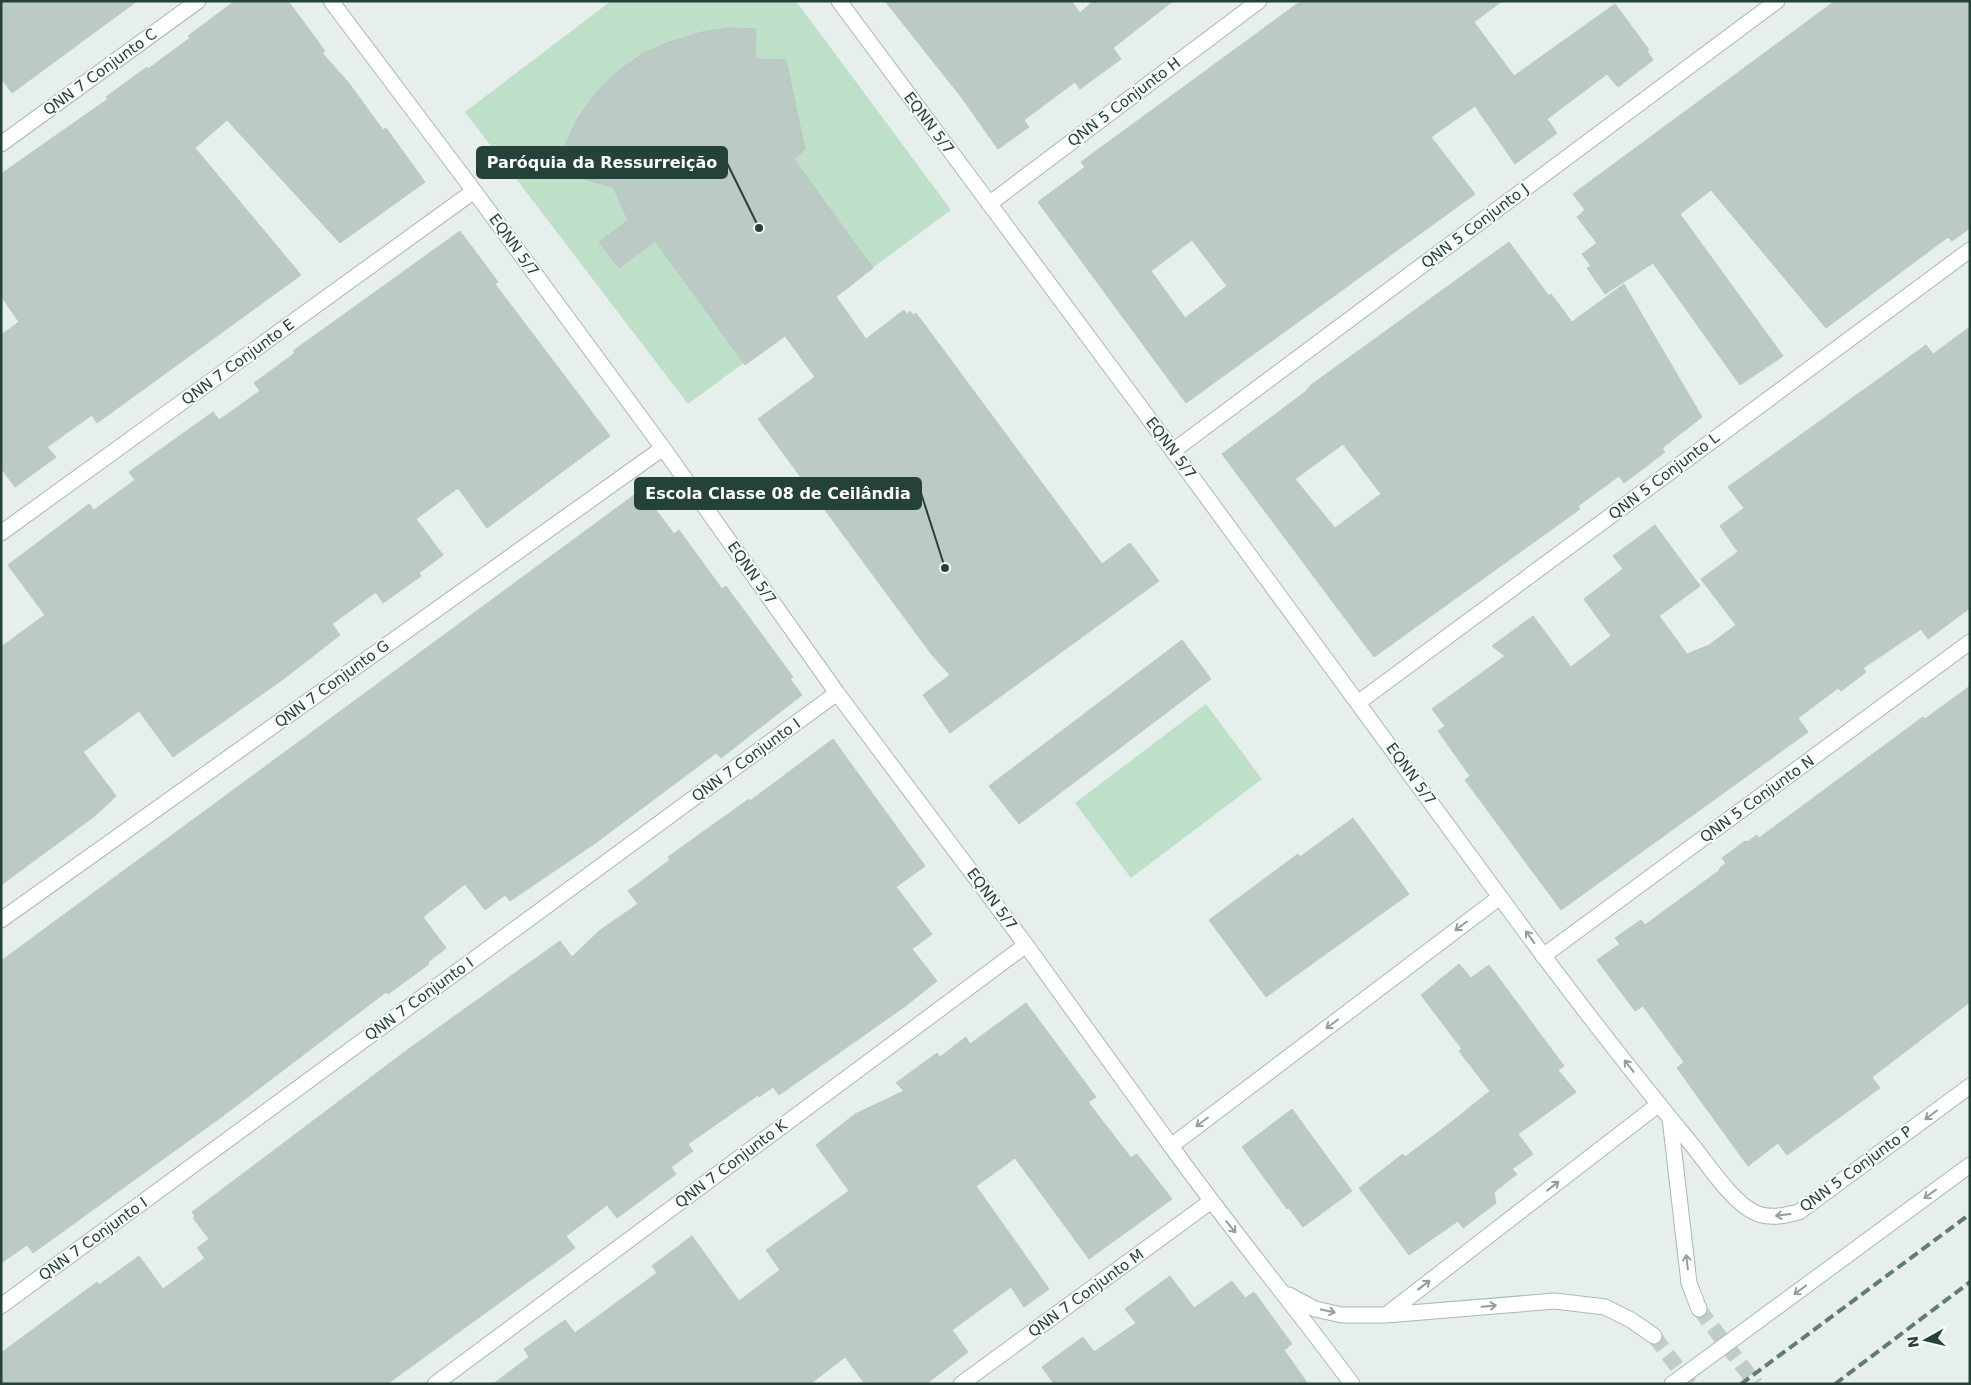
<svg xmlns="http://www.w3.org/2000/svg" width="1971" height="1385" viewBox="0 0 1971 1385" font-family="'DejaVu Sans',sans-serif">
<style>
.green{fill:#bfe0c8}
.building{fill:#bbcac4;stroke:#b8c9c2;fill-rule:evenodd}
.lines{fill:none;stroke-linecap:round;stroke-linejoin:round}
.secondary-tunnel{stroke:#bfccc8;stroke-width:15;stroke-dasharray:15 8;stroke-linecap:butt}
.street-casing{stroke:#a8b8b2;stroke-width:17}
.secondary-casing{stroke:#a4bbb3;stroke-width:17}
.street{stroke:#fff;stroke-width:15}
.secondary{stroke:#fff;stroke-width:15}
.rail{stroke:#5f7d75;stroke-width:4;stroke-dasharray:10 5;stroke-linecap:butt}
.oneway{stroke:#92a09c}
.labels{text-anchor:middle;stroke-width:4;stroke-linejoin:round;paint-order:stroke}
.street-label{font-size:15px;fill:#24423a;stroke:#f7fbf9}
.leader{fill:none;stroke:#24423a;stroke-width:2}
.callout-dot{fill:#24423a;stroke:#f7fbf9;stroke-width:2}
.callout{fill:#24423a;stroke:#24423a;stroke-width:2}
.callout-label{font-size:16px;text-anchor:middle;font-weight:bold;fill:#fff}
</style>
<rect width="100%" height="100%" fill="#e6efeb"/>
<path class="green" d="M 611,1 L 796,1 L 951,210 L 688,404 L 465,112 Z
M 1206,704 L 1262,779 L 1131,878 L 1075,803 Z"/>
<path class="building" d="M 1,1 L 137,1 L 12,93 L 1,78 Z
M 235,1 L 288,1 L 325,51 L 322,53 L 348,82 L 383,130 L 386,128 L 425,182 L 340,243 L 227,120 L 195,148 L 301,275 L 97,423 L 92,415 L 47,447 L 56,457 L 15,487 L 1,468 L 1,335 L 19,322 L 1,296 L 1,174 L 108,99 L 106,97 L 147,67 L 148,69 L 190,38 L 188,36 Z
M 885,1 L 1071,1 L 1080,13 L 1093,1 L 1173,1 L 1113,48 L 1121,59 L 1080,89 L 1075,82 L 1024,120 L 1029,127 L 998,149 L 962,98 Z
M 1301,1 L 1502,1 L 1474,22 L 1514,76 L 1615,4 L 1649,50 L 1647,51 L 1653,60 L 1618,87 L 1607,74 L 1547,119 L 1557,133 L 1515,164 L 1475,106 L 1431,137 L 1475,194 L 1186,403 L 1038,202 L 1085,167 L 1081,162 ZM 1192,240 L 1227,286 L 1185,318 L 1151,271 Z
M 1835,1 L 1970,1 L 1970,228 L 1952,241 L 1948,237 L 1826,328 L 1711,190 L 1680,214 L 1783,356 L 1740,385 L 1653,263 L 1605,294 L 1587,268 L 1591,266 L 1582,254 L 1597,243 L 1577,217 L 1585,210 L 1573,194 Z
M 729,28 L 756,29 L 755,59 L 786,60 L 805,149 L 794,159 L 873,268 L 836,297 L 866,339 L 904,310 L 907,315 L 910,311 L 913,315 L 916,313 L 1102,564 L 1130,543 L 1159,581 L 950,733 L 923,695 L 950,675 L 932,655 L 758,419 L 815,377 L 785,336 L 745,365 L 655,241 L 619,268 L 599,242 L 628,220 L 613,187 L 558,172 L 567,141 L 577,119 L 596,93 L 619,70 L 642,54 L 669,42 L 702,32 Z
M 460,231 L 498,282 L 495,284 L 610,436 L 487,528 L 458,488 L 416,519 L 443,555 L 419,573 L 421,576 L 383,603 L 376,592 L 332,624 L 340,635 L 282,680 L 173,757 L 139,711 L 83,752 L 116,796 L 96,815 L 1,885 L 1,647 L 45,615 L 8,565 L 89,504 L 94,510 L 135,480 L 129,472 L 213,412 L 219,420 L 260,391 L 254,383 L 295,353 L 293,351 Z
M 1509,242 L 1549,296 L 1551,294 L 1572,322 L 1624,284 L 1702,417 L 1662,448 L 1665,452 L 1624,483 L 1619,476 L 1578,506 L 1580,509 L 1374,657 L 1222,454 L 1305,392 L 1311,385 ZM 1343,444 L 1381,494 L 1335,528 L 1295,479 Z
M 1970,327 L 1970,608 L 1928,639 L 1921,629 L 1863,668 L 1866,672 L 1841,691 L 1838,688 L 1798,718 L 1808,732 L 1561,910 L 1465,780 L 1470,776 L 1438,731 L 1445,726 L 1432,709 L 1505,656 L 1492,646 L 1533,616 L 1571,667 L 1611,636 L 1584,599 L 1623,569 L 1613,556 L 1655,525 L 1700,586 L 1659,616 L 1687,654 L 1709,645 L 1736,625 L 1701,579 L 1738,552 L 1720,526 L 1744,508 L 1728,487 L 1926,345 L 1933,354 Z
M 641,490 L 674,534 L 679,530 L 722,589 L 726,586 L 793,677 L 790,679 L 802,695 L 721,758 L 716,753 L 594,844 L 510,901 L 505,895 L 485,910 L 465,884 L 423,917 L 446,948 L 428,962 L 429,964 L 388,994 L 386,992 L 224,1115 L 33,1253 L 27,1245 L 1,1263 L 1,961 Z
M 1182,640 L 1211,679 L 1019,824 L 989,786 Z
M 1970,686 L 1970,1002 L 1872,1077 L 1880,1088 L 1787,1155 L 1778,1143 L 1748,1166 L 1677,1068 L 1684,1062 L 1643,1006 L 1635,1011 L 1597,960 L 1620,944 L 1615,938 L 1641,920 L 1645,925 L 1720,870 L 1719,869 L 1726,863 L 1722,858 L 1745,841 L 1747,842 L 1757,835 L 1759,838 L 1923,717 L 1925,719 Z
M 833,739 L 925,866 L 896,887 L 932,934 L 912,949 L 937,981 L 904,1007 L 779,1095 L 773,1087 L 759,1097 L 758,1095 L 688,1144 L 693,1151 L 671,1167 L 676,1174 L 617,1218 L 607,1205 L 566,1236 L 575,1248 L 387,1384 L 1,1384 L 1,1353 L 97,1282 L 99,1285 L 139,1256 L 163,1289 L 205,1258 L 197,1248 L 209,1239 L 193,1218 L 195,1216 L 192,1212 L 410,1048 L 560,941 L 572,957 L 599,931 L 638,904 L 628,891 L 670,860 L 668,857 L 749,799 L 750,801 Z
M 1353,818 L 1409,894 L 1266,997 L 1209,920 L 1298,854 L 1300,857 Z
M 1459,964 L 1471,978 L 1489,965 L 1564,1066 L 1558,1070 L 1576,1092 L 1518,1134 L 1533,1154 L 1512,1169 L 1517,1174 L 1494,1192 L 1496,1203 L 1463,1228 L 1458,1221 L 1409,1255 L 1359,1188 L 1403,1154 L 1405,1157 L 1449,1124 L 1490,1091 L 1459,1051 L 1462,1049 L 1421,995 Z
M 1026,1003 L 1096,1097 L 1088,1102 L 1131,1158 L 1137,1154 L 1172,1199 L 1089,1259 L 1015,1158 L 976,1186 L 1049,1289 L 1024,1307 L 1011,1287 L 952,1330 L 968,1352 L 926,1384 L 865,1384 L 845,1357 L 810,1384 L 493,1384 L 529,1357 L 524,1349 L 565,1320 L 575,1333 L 657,1273 L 652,1266 L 692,1236 L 739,1301 L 780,1270 L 766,1250 L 849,1191 L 816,1145 L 855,1114 L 904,1091 L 896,1083 L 937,1053 L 940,1057 L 966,1037 L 970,1044 Z
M 1292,1109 L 1352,1191 L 1303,1227 L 1288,1207 L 1287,1209 L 1242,1147 Z
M 1170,1276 L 1194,1308 L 1232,1281 L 1245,1298 L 1254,1292 L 1292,1344 L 1284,1350 L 1308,1384 L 1054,1384 L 1042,1367 L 1083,1337 L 1094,1352 L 1136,1323 L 1125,1309 Z"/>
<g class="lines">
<path class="secondary-tunnel" d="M 1699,1309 L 1756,1384
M 1654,1336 L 1690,1384"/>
<defs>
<path id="street" d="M 331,1 L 474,191 L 663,448 L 837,693 L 1026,945 L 1171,1146
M 839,1 L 1173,451 L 1500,897
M 1,144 L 198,1
M 989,204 L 1259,1
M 1173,451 L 1777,1
M 1,533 L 474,191
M 1359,702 L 1970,250
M 1,920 L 663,448
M 1543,956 L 1970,642
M 1,1306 L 837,693
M 435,1384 L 1026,945
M 961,1384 L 1210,1202"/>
<path id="secondary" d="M 1670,1118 L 1689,1283 L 1699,1309
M 1289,1295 L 1315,1309 L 1342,1315 L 1386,1315 L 1555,1301 L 1605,1307 L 1631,1320 L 1654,1336
M 1386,1315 L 1659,1104
M 1352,1384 C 1293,1304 1229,1227 1171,1146 L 1500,897 C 1562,982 1626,1065 1693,1146 C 1709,1166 1734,1205 1758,1214 C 1772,1219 1786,1215 1799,1212 L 1970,1086
M 1672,1384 L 1970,1165"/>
</defs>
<use href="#street" class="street-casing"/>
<use href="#secondary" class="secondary-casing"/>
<use href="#street" class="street"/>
<use href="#secondary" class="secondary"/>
<path class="rail" d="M 1741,1384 L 1970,1214
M 1835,1384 L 1970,1282"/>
</g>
<defs><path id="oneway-shaft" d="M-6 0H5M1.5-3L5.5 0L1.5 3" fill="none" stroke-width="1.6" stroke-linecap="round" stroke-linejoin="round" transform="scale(1.25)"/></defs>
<g class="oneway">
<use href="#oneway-shaft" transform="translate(1461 926) rotate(143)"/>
<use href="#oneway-shaft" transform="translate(1530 937) rotate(-126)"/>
<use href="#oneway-shaft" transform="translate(1332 1024) rotate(143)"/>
<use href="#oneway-shaft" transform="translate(1629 1066) rotate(-128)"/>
<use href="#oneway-shaft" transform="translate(1931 1115) rotate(143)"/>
<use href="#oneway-shaft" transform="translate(1202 1122) rotate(143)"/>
<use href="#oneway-shaft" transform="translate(1553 1186) rotate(-38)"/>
<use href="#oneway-shaft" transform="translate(1930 1194) rotate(144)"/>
<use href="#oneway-shaft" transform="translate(1783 1215) rotate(173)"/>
<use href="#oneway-shaft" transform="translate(1231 1227) rotate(51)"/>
<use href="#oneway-shaft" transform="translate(1687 1262) rotate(-97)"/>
<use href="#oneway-shaft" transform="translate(1424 1285) rotate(-38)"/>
<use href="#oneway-shaft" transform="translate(1800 1290) rotate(144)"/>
<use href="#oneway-shaft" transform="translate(1489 1306) rotate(-5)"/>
<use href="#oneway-shaft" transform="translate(1328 1311) rotate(12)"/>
</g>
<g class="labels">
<g class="street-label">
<text transform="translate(100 72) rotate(-36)" y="5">QNN 7 Conjunto C</text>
<text transform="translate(1124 102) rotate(-37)" y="5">QNN 5 Conjunto H</text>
<text transform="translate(929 123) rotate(53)" y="5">EQNN 5/7</text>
<text transform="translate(1475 226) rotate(-37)" y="5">QNN 5 Conjunto J</text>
<text transform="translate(514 245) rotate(54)" y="5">EQNN 5/7</text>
<text transform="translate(238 362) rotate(-36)" y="5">QNN 7 Conjunto E</text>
<text transform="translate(1171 448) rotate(53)" y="5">EQNN 5/7</text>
<text transform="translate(1664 476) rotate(-37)" y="5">QNN 5 Conjunto L</text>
<text transform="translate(752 573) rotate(55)" y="5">EQNN 5/7</text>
<text transform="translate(332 684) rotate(-36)" y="5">QNN 7 Conjunto G</text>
<text transform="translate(746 760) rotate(-36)" y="5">QNN 7 Conjunto I</text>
<text transform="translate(1411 774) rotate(54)" y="5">EQNN 5/7</text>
<text transform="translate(1757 799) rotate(-36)" y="5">QNN 5 Conjunto N</text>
<text transform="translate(992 899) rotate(53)" y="5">EQNN 5/7</text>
<text transform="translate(419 999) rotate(-36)" y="5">QNN 7 Conjunto I</text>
<text transform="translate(731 1164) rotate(-37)" y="5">QNN 7 Conjunto K</text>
<text transform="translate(1856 1169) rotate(-36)" y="5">QNN 5 Conjunto P</text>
<text transform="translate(93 1239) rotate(-36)" y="5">QNN 7 Conjunto I</text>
<text transform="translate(1086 1293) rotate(-36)" y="5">QNN 7 Conjunto M</text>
</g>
</g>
<path class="leader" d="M759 228L727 163M945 568L921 493"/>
<g class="callout-dot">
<circle cx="759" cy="228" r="5"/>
<circle cx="945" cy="568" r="5"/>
</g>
<g class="callout">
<rect x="477" y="147" width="250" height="31" rx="5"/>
<rect x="635" y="478" width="286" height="31" rx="5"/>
</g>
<g class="callout-label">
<text x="602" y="168">Paróquia da Ressurreição</text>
<text x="778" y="499">Escola Classe 08 de Ceilândia</text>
</g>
<rect width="1971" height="1385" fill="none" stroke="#24423a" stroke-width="5"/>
<g transform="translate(1926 1340) rotate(262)" stroke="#f7fbf9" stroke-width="4" paint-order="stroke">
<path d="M0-4L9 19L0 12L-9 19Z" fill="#24423a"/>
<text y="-8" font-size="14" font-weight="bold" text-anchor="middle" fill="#24423a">N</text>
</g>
</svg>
